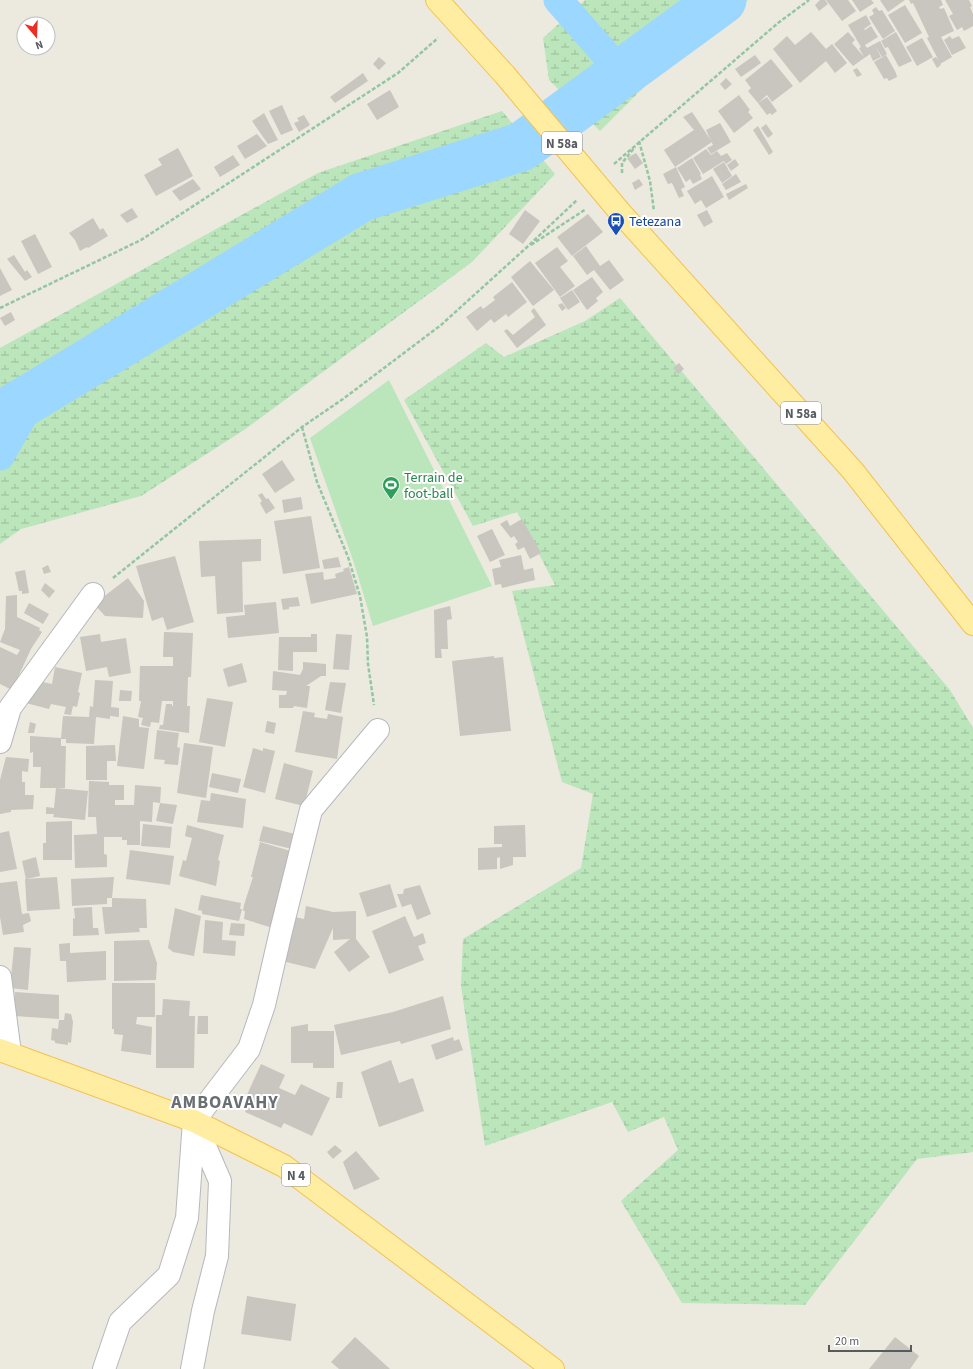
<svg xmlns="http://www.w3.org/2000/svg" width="973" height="1369" viewBox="0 0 973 1369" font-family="'Source Sans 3',sans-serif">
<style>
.green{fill:#bbe5ba}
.wetland{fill:url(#wetland-marsh)}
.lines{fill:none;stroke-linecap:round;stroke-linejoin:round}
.canal{stroke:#9cd7ff;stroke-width:29}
.river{stroke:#9cd7ff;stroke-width:49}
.building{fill:#c9c5bf}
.minor-casing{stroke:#b5b8bd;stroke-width:24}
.primary-casing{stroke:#f5c24f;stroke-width:24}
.path{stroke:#93c6a1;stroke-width:2.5;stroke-dasharray:4 2;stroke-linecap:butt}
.minor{stroke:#fff;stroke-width:22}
.primary{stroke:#ffeda1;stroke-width:22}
.primary-bridge-casing{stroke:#f5c24f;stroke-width:24;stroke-linecap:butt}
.primary-bridge{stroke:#ffeda1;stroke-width:22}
.labels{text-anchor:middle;stroke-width:4;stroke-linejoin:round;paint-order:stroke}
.shield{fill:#fff;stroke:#8a8d90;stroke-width:1}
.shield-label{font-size:13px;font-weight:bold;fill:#585c61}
.transit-label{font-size:14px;fill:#164399;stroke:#fff;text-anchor:start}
.leisure-label{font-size:14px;fill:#27864d;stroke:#fff;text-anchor:start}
.district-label{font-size:18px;font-weight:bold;letter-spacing:1px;fill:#696f73;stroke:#fff}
</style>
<defs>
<pattern id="wetland-marsh" width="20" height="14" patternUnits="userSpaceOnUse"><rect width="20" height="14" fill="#bbe5ba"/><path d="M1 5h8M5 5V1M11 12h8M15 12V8" fill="none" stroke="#9bbd9b"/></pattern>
</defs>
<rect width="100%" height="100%" fill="#ece9df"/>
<path class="green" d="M 389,380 L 492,586 L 373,626 L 354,563 L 310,438 Z"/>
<path class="wetland" d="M 585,0 L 748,0 L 654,77 L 600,131 L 549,80 L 543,38 Z
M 502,111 L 555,174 L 472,262 L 244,430 L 141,496 L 21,529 L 0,544 L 0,348 L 318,173 Z
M 620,298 L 950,690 L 973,728 L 973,1152 L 917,1159 L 805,1305 L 682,1303 L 621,1201 L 678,1150 L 664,1117 L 628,1132 L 612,1102 L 485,1146 L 461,986 L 463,939 L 581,868 L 593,794 L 562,782 L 512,591 L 555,585 L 517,512 L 473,526 L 404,400 L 486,343 L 504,357 L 585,321 Z"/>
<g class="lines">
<path class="canal" d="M 558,0 L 622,73
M 0,456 L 34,396"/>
<path class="river" d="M 0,416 L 34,396 L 362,197 L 521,147 L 722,0"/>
</g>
<path class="building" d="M 820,0 L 825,0 L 828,4 L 819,11 L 815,5 Z
M 826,0 L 848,0 L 856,11 L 842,21 Z
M 852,0 L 871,0 L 874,3 L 860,12 Z
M 880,0 L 905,0 L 888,12 Z
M 909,0 L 941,0 L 943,5 L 939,7 L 940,9 L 944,8 L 954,31 L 941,37 L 952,57 L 940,64 L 941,65 L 937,68 L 932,59 L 936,57 L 939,61 L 927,38 L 929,37 L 913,3 L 911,4 Z
M 945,0 L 969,0 L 972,6 L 970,7 L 973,14 L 973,26 L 964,31 L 962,27 L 957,30 L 949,16 L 953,14 Z
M 905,5 L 922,33 L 905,43 L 888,15 Z
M 876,7 L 879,11 L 882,10 L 895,31 L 883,39 L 869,17 L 874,14 L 872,10 Z
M 866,15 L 871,24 L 864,29 L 865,30 L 871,26 L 878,37 L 865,45 L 867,48 L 880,41 L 887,54 L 882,57 L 875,46 L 881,57 L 873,61 L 870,54 L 853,66 L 834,44 L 848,32 L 855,40 L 852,43 L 864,57 L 859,48 L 861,47 L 848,25 Z
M 811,32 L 826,49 L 832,44 L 847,63 L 835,73 L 826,61 L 800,83 L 773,49 L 787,36 L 795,45 Z
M 896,32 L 912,61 L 899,67 L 888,47 L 885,48 L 881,41 Z
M 950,36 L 952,39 L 959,36 L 966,48 L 952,55 L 944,40 Z
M 922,38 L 933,57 L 917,66 L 906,47 Z
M 755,55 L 761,63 L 741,77 L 735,69 Z
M 886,55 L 896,73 L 897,77 L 889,81 L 887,78 L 884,79 L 874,62 Z
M 379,57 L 386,63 L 379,70 L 373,64 Z
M 771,59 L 793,86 L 772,102 L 767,95 L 758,103 L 748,91 L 751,88 L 745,80 Z
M 857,68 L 862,75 L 857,77 L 853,70 Z
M 363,73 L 368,81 L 335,103 L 330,97 Z
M 726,78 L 732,84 L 725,90 L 720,84 Z
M 390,90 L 399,107 L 377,120 L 367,104 Z
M 739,95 L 750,110 L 748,112 L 753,118 L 734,133 L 718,111 Z
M 767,97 L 777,111 L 772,115 L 770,113 L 767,115 L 758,103 Z
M 282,105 L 293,130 L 281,135 L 269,111 Z
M 692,112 L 712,142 L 675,167 L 664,150 L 694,130 L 683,117 Z
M 264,113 L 278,140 L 268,144 L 252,121 Z
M 304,115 L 310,125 L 299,132 L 294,123 L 299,121 L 297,118 Z
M 720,123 L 731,142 L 711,154 L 707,148 L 713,145 L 706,130 Z
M 766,124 L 773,134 L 768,138 L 761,128 Z
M 758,126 L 773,152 L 769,155 L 753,130 Z
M 257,134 L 267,146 L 245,159 L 237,146 Z
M 178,148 L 193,176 L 156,196 L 144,175 L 162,165 L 158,159 Z
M 706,149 L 711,155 L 717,151 L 721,156 L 727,153 L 732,160 L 726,164 L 724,161 L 703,174 L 693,158 Z
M 636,153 L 643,163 L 635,169 L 627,158 Z
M 233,155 L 240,165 L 220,177 L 214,167 Z
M 692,158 L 701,174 L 700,175 L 702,179 L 693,184 L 690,179 L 686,182 L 677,168 Z
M 735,159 L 739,165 L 731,171 L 727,165 Z
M 724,162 L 732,176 L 722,183 L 713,169 Z
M 676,167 L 685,187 L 681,189 L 684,196 L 679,198 L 672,183 L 668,184 L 663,174 Z
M 736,174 L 741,182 L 726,190 L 722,184 Z
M 712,176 L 724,197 L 706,208 L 701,200 L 695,204 L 687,191 Z
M 193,179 L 201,189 L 180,201 L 172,191 Z
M 639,179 L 643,185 L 635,190 L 632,183 Z
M 746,184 L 748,188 L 729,200 L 726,194 Z
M 132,208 L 138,217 L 127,223 L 120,215 Z
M 525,210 L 540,221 L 523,244 L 509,234 Z
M 707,210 L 713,222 L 704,227 L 697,215 Z
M 588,214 L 603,232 L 572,256 L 557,237 Z
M 93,218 L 100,230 L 103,228 L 108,236 L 88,248 L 87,247 L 80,251 L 75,240 L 69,233 Z
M 35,234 L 52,267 L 38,274 L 21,241 Z
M 586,246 L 600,266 L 609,260 L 624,280 L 610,290 L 594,270 L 587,275 L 573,256 Z
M 557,247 L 568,261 L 560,267 L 575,286 L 560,297 L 535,263 Z
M 14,255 L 25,272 L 27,270 L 32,277 L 25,281 L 7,259 Z
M 530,261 L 554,290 L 533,306 L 511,277 Z
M 0,268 L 12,290 L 0,296 Z
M 592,277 L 603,292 L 596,298 L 598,301 L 587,310 L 573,290 Z
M 512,282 L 527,302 L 508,317 L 506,314 L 494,323 L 491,319 L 477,331 L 466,317 L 481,306 L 483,309 L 495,300 L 493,297 Z
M 572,290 L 580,302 L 568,310 L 560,298 Z
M 562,303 L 566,308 L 562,311 L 558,305 Z
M 534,308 L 546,325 L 517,348 L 504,331 L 507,329 L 513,335 L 535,317 L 531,311 Z
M 11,312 L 15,320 L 5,326 L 0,318 Z
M 679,363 L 684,369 L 678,374 L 673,368 Z
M 282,460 L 295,480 L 275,493 L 262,474 Z
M 262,493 L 266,499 L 268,498 L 275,508 L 266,514 L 260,503 L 262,501 L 258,495 Z
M 301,497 L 303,509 L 284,513 L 282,500 Z
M 311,516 L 320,568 L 283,574 L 274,521 Z
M 522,519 L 541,553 L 530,559 L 524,547 L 518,550 L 515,544 L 518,542 L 514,536 L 511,538 L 500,524 L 507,520 L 510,526 Z
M 492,529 L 505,555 L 490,562 L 477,536 Z
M 261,539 L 261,561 L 242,562 L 243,612 L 217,614 L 215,576 L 201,577 L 199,541 Z
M 521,555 L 524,570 L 533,568 L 535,580 L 502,588 L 501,584 L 495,585 L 492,569 L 501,567 L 499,560 Z
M 175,556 L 194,622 L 167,630 L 163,617 L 152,621 L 136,566 Z
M 338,557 L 341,567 L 324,569 L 322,560 Z
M 48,565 L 51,572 L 44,574 L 42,568 Z
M 349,567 L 357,594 L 311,604 L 305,574 L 323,572 L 324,580 L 336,578 L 335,574 L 344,571 L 343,569 Z
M 25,570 L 29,593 L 22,594 L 22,591 L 19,591 L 15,572 Z
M 128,578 L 144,601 L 143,618 L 105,616 L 94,604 Z
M 45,583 L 55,591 L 49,598 L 41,590 Z
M 17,595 L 17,617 L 40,628 L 39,630 L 42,632 L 31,649 L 12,690 L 0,684 L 0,647 L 17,655 L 20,650 L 0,642 L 5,629 L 6,596 Z
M 298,597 L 300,606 L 289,607 L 289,609 L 283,610 L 281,599 Z
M 276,602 L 279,633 L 228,638 L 226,617 L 245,615 L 244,605 Z
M 29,603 L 49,614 L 43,624 L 24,613 Z
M 450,606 L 452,619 L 447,620 L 448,649 L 441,649 L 442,658 L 435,658 L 434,610 Z
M 164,632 L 193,633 L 191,677 L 188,677 L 187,706 L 190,706 L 189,733 L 159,729 L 160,725 L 163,725 L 166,704 L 172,704 L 172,706 L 173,706 L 173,701 L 162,701 L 159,723 L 151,722 L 150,727 L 141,725 L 143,718 L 138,717 L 141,701 L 150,701 L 139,701 L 140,666 L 173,666 L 173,657 L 163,657 Z
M 100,634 L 101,642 L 126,638 L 131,673 L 109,677 L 107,667 L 86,671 L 80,637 Z
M 311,634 L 317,634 L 317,652 L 293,652 L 293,671 L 278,670 L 279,637 L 311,637 Z
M 336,634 L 352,635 L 349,670 L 333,669 Z
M 494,656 L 494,658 L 503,657 L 511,731 L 460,736 L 452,661 Z
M 303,662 L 326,664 L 326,676 L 321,676 L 306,686 L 310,686 L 307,708 L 294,706 L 293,708 L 279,708 L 279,695 L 286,695 L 287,691 L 272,690 L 273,671 L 300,675 L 303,669 Z
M 242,663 L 247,682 L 228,687 L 223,669 Z
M 55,667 L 82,673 L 78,692 L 80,693 L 77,707 L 73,706 L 71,715 L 64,714 L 66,707 L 51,704 L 49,709 L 22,702 L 34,680 L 52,684 Z
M 95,680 L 113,681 L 111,707 L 119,708 L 119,717 L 110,716 L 110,719 L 96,717 L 94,744 L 66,743 L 66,739 L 61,739 L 63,716 L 89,717 L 90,706 L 93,707 Z
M 330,682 L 346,683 L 341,713 L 325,710 Z
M 120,690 L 132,691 L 131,701 L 119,701 Z
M 207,698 L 233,702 L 225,747 L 199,742 Z
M 303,711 L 315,713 L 314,717 L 327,719 L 328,714 L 343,717 L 337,759 L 295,752 Z
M 123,716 L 139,719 L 139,727 L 149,728 L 144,769 L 117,766 Z
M 267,721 L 276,723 L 274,734 L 265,732 Z
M 30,722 L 36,724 L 34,733 L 28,733 Z
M 157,730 L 179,733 L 177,747 L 180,748 L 178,765 L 164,764 L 165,760 L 154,759 Z
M 30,736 L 61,738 L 61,746 L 66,746 L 65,788 L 40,788 L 41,767 L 33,767 L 33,752 L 30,753 Z
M 184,743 L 213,747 L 206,798 L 177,793 Z
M 115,745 L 116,761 L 107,761 L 107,780 L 86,780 L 86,746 Z
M 253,748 L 263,751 L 263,748 L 275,751 L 265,793 L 243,787 Z
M 6,757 L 29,759 L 28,772 L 22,771 L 22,782 L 25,782 L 25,795 L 34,795 L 33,809 L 11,810 L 11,812 L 0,814 L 0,780 Z
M 284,763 L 313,771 L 304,806 L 275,799 Z
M 212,773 L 241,779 L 238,793 L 209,787 Z
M 89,781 L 109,782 L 109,785 L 124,785 L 124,800 L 115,800 L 115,805 L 134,805 L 135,785 L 161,787 L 160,803 L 153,802 L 152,822 L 140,821 L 140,845 L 127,845 L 127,840 L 122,840 L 122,837 L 104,837 L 104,854 L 107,855 L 107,867 L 75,868 L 74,835 L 97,834 L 96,817 L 88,817 Z
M 56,788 L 88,791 L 85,820 L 53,817 L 54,814 L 46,814 L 46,807 L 54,808 Z
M 211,793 L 246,799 L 243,828 L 197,822 L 201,800 L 210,801 Z
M 160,803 L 177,805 L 173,824 L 156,821 Z
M 72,821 L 72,860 L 43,860 L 43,843 L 46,843 L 46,822 Z
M 143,824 L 172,827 L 170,848 L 141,846 Z
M 187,825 L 224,835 L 218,860 L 220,861 L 216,886 L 179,876 L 183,860 L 186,861 L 192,838 L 185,836 Z
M 525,825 L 526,857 L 513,857 L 513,865 L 500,869 L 500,857 L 497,858 L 497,869 L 478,870 L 478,848 L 502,847 L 502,844 L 494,844 L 494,826 Z
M 263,826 L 299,835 L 296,850 L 259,841 Z
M 9,831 L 17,869 L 0,872 L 0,833 Z
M 260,842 L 294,852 L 276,929 L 244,919 L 245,911 L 243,911 L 244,905 L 253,877 L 251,877 Z
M 130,850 L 174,856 L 170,885 L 126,879 Z
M 36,857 L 40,876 L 26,879 L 22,861 Z
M 57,877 L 60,909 L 27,911 L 25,879 Z
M 114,877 L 112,898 L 146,899 L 147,928 L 139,928 L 140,932 L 105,934 L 102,907 L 112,907 L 112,898 L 107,898 L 107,904 L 72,906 L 71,879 Z
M 17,881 L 22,914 L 29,913 L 31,921 L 23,925 L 24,932 L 3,935 L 0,917 L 0,883 Z
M 390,884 L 397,907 L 367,917 L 359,893 Z
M 420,885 L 431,914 L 417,920 L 411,904 L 402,907 L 397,894 L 403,894 L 404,889 Z
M 201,895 L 241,903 L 240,909 L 242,909 L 239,921 L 202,914 L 202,911 L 198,910 Z
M 306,906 L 333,912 L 356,911 L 356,939 L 370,957 L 349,972 L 334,952 L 350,939 L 333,940 L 333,928 L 315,969 L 278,960 L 290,916 L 304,919 Z
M 92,907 L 93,928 L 98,928 L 99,935 L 73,936 L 73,918 L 75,919 L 74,908 Z
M 175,908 L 201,916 L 194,956 L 173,952 L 168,948 Z
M 405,916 L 414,937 L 423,933 L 426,943 L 418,946 L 424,960 L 389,974 L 372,931 Z
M 205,920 L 223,922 L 222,940 L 236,941 L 235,956 L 203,953 Z
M 231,923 L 245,924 L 244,936 L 229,935 Z
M 149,940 L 157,963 L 156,980 L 114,981 L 114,941 Z
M 70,943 L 70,953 L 106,951 L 106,980 L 67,982 L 66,961 L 60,961 L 59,944 Z
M 14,947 L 31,948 L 28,990 L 10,988 Z
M 112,983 L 155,983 L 155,1017 L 137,1017 L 136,1024 L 152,1027 L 151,1055 L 121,1051 L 123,1035 L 114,1034 L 114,1029 L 112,1029 Z
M 15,992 L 59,995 L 59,1019 L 14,1016 Z
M 443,996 L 451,1029 L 401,1044 L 400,1041 L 341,1055 L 334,1025 L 393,1012 Z
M 163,999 L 190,1001 L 189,1016 L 195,1016 L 194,1068 L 156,1068 L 156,1015 L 162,1015 Z
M 65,1013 L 71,1014 L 73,1022 L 71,1043 L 68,1042 L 68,1045 L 55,1043 L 55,1041 L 51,1040 L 52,1028 L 58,1029 L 59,1020 L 64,1020 Z
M 198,1016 L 208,1016 L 208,1034 L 197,1034 Z
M 308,1024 L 308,1031 L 334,1031 L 334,1068 L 313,1068 L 313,1063 L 291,1063 L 291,1027 Z
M 453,1037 L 454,1041 L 459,1039 L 463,1050 L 436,1060 L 431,1045 Z
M 391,1060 L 399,1083 L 413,1078 L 424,1111 L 379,1127 L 361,1072 Z
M 261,1064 L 285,1075 L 279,1088 L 295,1095 L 301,1084 L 330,1098 L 312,1136 L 284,1123 L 281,1128 L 245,1112 L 250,1099 L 246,1097 Z
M 337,1082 L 343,1082 L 342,1098 L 336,1098 Z
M 335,1145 L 342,1151 L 333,1159 L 327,1152 Z
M 356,1151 L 380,1179 L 354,1190 L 343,1162 Z
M 247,1296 L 296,1304 L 291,1341 L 241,1334 Z
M 355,1337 L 390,1369 L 339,1369 L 331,1362 Z
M 895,1337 L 919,1356 L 910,1369 L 869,1369 Z"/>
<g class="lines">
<defs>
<path id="minor" d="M 0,742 L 10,708 L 93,594
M 0,977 L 10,1053
M 104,1369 L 120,1322 L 169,1275 L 187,1218 L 194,1121 L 249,1049 L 264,1005 L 281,931 L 311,810 L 378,730
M 192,1369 L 203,1311 L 217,1256 L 220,1181 L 195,1123"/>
<path id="primary" d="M 437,0 L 505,75
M 619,211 L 853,471 L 973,624
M 0,1050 L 194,1121 L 284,1166 L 553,1369"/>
</defs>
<use href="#minor" class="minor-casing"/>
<use href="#primary" class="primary-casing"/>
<path class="path" d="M 639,141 L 650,181 L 654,211
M 614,164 L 778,23 L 809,0
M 622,173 L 622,163 L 635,147
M 531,245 L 586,209
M 0,308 L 141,240 L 398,73 L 438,38
M 302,427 L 317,482 L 348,557 L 360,596 L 367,637 L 368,664 L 374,705
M 113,578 L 302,427 L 343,399 L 441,325 L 526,248 L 577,200"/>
<use href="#minor" class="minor"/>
<use href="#primary" class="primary"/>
<defs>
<path id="primary-bridge" d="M 505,75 L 619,211"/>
</defs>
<use href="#primary-bridge" class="primary-bridge-casing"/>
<use href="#primary-bridge" class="primary-bridge"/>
</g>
<defs>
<symbol id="bus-pin" viewBox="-11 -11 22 30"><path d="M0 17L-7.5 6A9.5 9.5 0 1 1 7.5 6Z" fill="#1a4fb4" stroke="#fff"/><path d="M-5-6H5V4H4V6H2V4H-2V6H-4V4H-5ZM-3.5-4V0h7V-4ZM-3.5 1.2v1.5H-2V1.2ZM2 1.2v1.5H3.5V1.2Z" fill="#fff"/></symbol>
<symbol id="stadium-pin" viewBox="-11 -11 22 30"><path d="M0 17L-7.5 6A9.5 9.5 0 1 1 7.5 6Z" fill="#2e9e5b" stroke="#fff"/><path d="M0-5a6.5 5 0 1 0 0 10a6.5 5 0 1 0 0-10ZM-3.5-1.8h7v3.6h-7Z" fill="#fff"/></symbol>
</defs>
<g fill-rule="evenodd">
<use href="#bus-pin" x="606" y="211" width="20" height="27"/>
<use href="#stadium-pin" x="381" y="475" width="20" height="27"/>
</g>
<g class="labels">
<g class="shield">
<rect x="542" y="132" width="40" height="22" rx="3"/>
<rect x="781" y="402" width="40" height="22" rx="3"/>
<rect x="282" y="1164" width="28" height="22" rx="3"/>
</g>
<g class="shield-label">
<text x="562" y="148">N 58a</text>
<text x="801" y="418">N 58a</text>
<text x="296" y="1180">N 4</text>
</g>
<g class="transit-label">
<text x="629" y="226">Tetezana</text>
</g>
<g class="leisure-label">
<text x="404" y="482">Terrain de<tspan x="404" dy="16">foot-ball</tspan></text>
</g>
<g class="district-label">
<text x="225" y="1108">AMBOAVAHY</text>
</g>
</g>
<g transform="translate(36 36) rotate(161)"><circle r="19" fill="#ffffff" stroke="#bcbec0"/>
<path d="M0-3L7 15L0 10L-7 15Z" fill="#ee2e23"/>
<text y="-6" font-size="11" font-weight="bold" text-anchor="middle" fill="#585c61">N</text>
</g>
<path d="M829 1345v6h82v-6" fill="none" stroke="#585c61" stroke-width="2"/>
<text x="835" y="1345" font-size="12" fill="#585c61" stroke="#ffffff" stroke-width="3" paint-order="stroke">20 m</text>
</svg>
